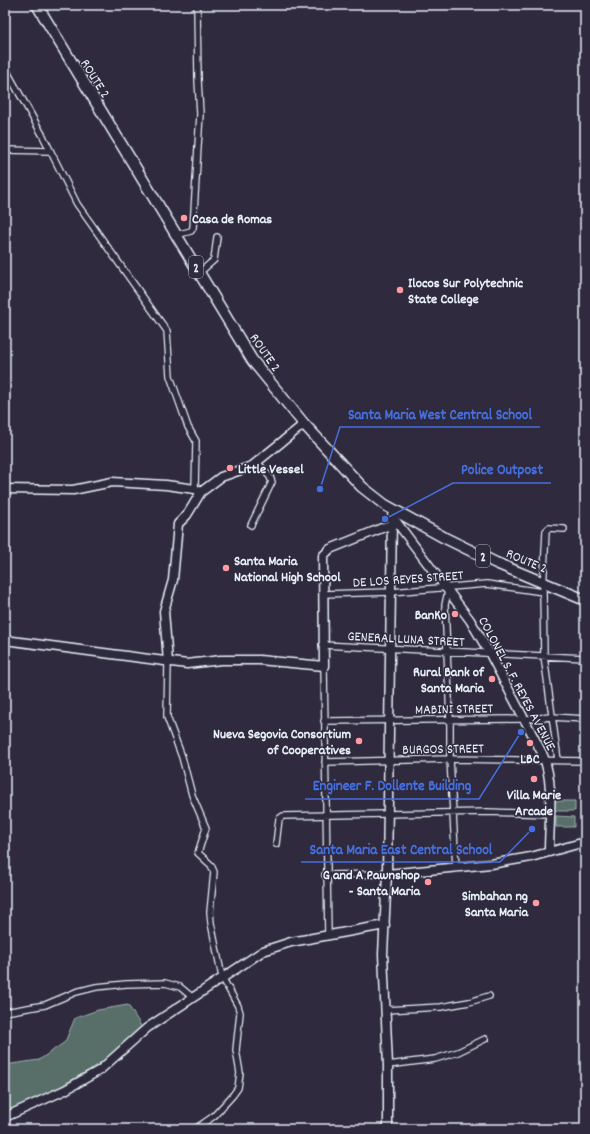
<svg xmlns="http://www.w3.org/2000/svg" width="590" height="1134" viewBox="0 0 590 1134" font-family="Dekko,sans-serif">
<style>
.green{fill:#586e69;stroke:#a0b0b0}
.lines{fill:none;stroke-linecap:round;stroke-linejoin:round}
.street-casing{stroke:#e8f1f8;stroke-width:8}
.secondary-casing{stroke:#e8f1f8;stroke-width:11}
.highway-casing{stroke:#e8f1f8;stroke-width:13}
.street{stroke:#2f2a3d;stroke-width:5.5}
.secondary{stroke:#2f2a3d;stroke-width:8}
.highway{stroke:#2f2a3d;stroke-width:10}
.poi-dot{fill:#ff9aa2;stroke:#2f2a3d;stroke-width:1.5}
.labels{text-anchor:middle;stroke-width:3;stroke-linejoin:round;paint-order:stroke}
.shield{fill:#2f2a3d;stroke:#b0b5c0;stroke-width:1}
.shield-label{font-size:13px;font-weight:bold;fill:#e8f1f8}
.street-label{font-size:14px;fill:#e8f1f8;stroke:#2f2a3d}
.poi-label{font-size:14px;font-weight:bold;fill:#e8f1f8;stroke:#2f2a3d;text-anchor:end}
.leader{fill:none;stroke:#466fde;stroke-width:1.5}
.callout-dot{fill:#466fde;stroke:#2f2a3d;stroke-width:1.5}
.callout-label{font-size:15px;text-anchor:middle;font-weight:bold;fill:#466fde;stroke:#2f2a3d;stroke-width:3;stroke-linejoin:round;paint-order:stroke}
</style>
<rect width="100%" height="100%" fill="#2f2a3d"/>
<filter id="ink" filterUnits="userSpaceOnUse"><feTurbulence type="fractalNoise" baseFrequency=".025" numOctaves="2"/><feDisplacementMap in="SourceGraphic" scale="8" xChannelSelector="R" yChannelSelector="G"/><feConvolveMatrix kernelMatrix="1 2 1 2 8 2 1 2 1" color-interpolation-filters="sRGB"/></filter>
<g filter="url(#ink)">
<path class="green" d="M 555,801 L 575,801 L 575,811 L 554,811 Z
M 556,816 L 574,817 L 574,827 L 556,827 Z
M 128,1005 L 143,1029 L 98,1065 L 23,1108 L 5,1113 L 5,1065 L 39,1060 L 65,1042 L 75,1018 L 98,1010 Z"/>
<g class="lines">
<defs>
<path id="street" d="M 5,65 L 9,75 L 43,136 L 77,204 L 167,331 L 170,376 L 188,427 L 196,441 L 195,489
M 5,150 L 50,151
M 176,235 L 191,231 L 193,228 L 200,114 L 198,80 L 197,5
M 199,273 L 214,260 L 217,237
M 251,525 L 272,482 L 270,477 L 257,462
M 448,591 L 445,605 L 450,720 L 450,759 L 456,868
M 323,594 L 391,592 L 487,584 L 543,592
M 322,645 L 585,658
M 168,662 L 167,717 L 182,757 L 192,795 L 206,828 L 198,853 L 211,865 L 214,872 L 210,912 L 211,923 L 222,977 L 238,1006 L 240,1013 L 236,1050 L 240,1073 L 238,1088 L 233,1095 L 214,1116 L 195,1129
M 324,666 L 328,935
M 324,721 L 524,719 L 552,717 L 585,719
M 558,760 L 544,656 L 543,592 L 546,531 L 549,528 L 564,529
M 325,762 L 450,759 L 585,761
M 276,844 L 279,819 L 283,816 L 488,812 L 549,814
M 325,875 L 387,874
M 386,1010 L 441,1007 L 469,1002 L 489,996
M 5,1012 L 45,1005 L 76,992 L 96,987 L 126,984 L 165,983 L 180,987 L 192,997
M 388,1065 L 435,1059 L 458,1052 L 485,1039"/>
<path id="secondary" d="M 5,489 L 73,490 L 112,482 L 166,485 L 195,489 L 201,492
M 392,516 L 470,620 L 490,654 L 542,753 C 555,782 549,820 549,852
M 5,640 L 187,664 L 221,660 L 259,660 L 324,666 L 323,556 L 330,549 L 392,524
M 168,662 L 164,611 L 173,580 L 178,524 L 187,515 L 201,492 L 221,477 L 252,466 L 304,424
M 387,874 L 491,864 L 531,857 L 585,842
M 5,1117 L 65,1090 L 100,1070 L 147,1028 L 263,951 L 291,942 L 385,925
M 388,1129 L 388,1065 L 383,954 L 387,874 L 392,516"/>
<path id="highway" d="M 37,5 L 252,360 L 304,424 L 362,487 L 385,505 L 445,538 L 496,563 L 585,600"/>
</defs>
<use href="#street" class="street-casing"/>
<use href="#secondary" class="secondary-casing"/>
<use href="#highway" class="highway-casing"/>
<use href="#street" class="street"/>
<use href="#secondary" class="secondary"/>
<use href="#highway" class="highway"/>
</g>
</g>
<g class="poi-dot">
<circle cx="184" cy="218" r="4"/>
<circle cx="400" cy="290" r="4"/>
<circle cx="230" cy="468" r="4"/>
<circle cx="226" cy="568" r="4"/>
<circle cx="455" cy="614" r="4"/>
<circle cx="492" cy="679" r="4"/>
<circle cx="359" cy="741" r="4"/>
<circle cx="530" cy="743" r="4"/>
<circle cx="534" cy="779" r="4"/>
<circle cx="428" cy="882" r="4"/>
<circle cx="536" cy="903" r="4"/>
</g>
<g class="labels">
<g class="shield">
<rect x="189" y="256" width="14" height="22" rx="3"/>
<rect x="476" y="545" width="14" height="22" rx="3"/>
</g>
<g class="shield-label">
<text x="196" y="272">2</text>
<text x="483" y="561">2</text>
</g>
<g class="street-label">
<text transform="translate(96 78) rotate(58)" y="5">ROUTE 2</text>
<text transform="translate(266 352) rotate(55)" y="5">ROUTE 2</text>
<text transform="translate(527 560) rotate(23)" y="5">ROUTE 2</text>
<text transform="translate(408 578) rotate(-4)" y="5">DE LOS REYES STREET</text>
<text transform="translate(406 638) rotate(3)" y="5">GENERAL LUNA STREET</text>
<text transform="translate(518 683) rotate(62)" y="5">COLONEL S. F. REYES AVENUE</text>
<text transform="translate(454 708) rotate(-1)" y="5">MABINI STREET</text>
<text transform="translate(443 748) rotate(-1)" y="5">BURGOS STREET</text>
</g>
<g class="poi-label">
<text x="192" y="223" text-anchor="start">Casa de Romas</text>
<text x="408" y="287" text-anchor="start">Ilocos Sur Polytechnic<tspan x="408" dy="16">State College</tspan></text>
<text x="238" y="473" text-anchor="start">Little Vessel</text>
<text x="234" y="565" text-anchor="start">Santa Maria<tspan x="234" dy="16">National High School</tspan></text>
<text x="447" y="619">BanKo</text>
<text x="484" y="676">Rural Bank of<tspan x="484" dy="16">Santa Maria</tspan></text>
<text x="351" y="738">Nueva Segovia Consortium<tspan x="351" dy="16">of Cooperatives</tspan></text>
<text x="530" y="763" text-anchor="middle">LBC</text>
<text x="534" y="799" text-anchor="middle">Villa Marie<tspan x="534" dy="16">Arcade</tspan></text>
<text x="420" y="879">G and A Pawnshop<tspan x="420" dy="16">- Santa Maria</tspan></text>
<text x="528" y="900">Simbahan ng<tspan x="528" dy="16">Santa Maria</tspan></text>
</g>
</g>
<path class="leader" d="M320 489L340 427H540M385 519L453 483H551M521 732L479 799H305M532 829L500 862H301"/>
<g class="callout-dot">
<circle cx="320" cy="489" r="4"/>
<circle cx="385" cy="519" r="4"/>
<circle cx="521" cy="732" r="4"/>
<circle cx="532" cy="829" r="4"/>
</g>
<g class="callout-label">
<text x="440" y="419">Santa Maria West Central School</text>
<text x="502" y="474">Police Outpost</text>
<text x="392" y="790">Engineer F. Dollente Building</text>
<text x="401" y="854">Santa Maria East Central School</text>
</g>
<rect width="590" height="1134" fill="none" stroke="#2f2a3d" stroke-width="20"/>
<rect x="10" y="10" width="570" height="1114" fill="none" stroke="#e8f1f8" stroke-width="1.5" filter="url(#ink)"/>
</svg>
